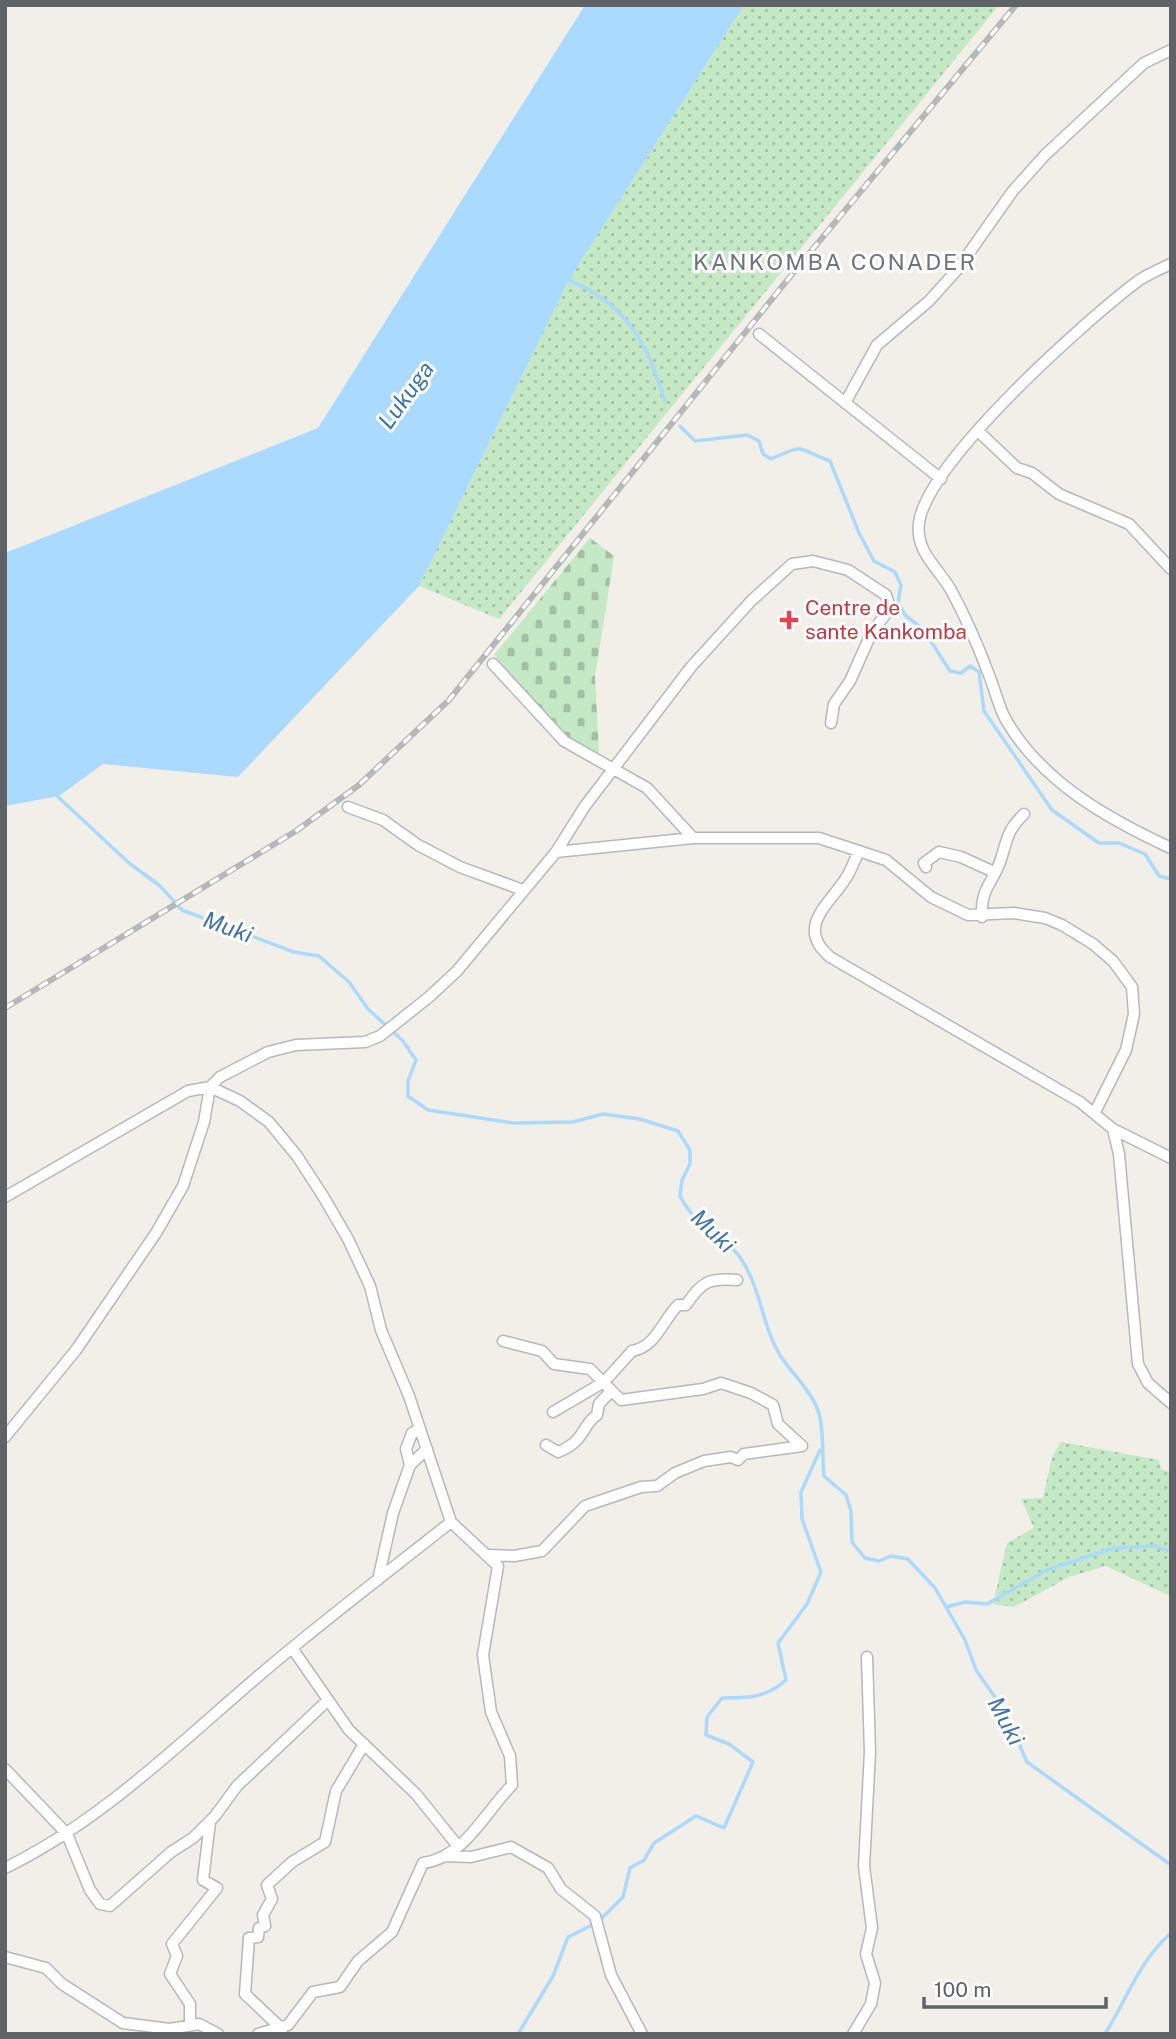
<svg xmlns="http://www.w3.org/2000/svg" width="1176" height="2039" viewBox="0 0 1176 2039" font-family="'Public Sans',sans-serif">
<style>
.grass{fill:url(#grass-dots)}
.cemetery{fill:url(#cemetery-stones)}
.water{fill:#aadaff}
.lines{fill:none;stroke-linecap:round;stroke-linejoin:round}
.stream{stroke:#aadaff;stroke-width:3.5}
.minor-casing{stroke:#b5b8bc;stroke-width:13}
.minor{stroke:#fff;stroke-width:10}
.rail-casing{stroke:#b6b7b8;stroke-width:6}
.rail{stroke:#fff;stroke-width:3.5;stroke-dasharray:10;stroke-linecap:butt}
.health-dot{fill:#e0444e;stroke:#fff;stroke-width:2.5}
.labels{text-anchor:middle;stroke-width:6;stroke-linejoin:round;paint-order:stroke}
.health-label{font-size:21px;fill:#be3a42;stroke:#fff;text-anchor:start}
.neighbourhood-label{font-size:23px;letter-spacing:2px;fill:#70757a;stroke:#fff}
.water-label{font-size:23px;font-style:italic;fill:#4174aa;stroke:#fff}
</style>
<defs>
<pattern id="grass-dots" width="8" height="8" patternUnits="userSpaceOnUse" patternTransform="scale(1.75)"><rect width="8" height="8" fill="#c5e8c5"/><path d="M2 2h.1M6 6h.1" fill="none" stroke="#a3c0a4" stroke-width="1.8" stroke-linecap="round"/></pattern>
<pattern id="cemetery-stones" width="16" height="16" patternUnits="userSpaceOnUse" patternTransform="scale(1.75)"><rect width="16" height="16" fill="#c5e8c5"/><path d="M2 7V4a2 2 0 0 1 4 0v3zM10 15v-3a2 2 0 0 1 4 0v3z" fill="#a3c0a4"/></pattern>
</defs>
<rect width="100%" height="100%" fill="#f1efe8"/>
<path class="grass" d="M 744,5 L 999,5 L 499,619 L 419,586 L 569,280 Z
M 1061,1442 L 1159,1460 L 1161,1469 L 1171,1472 L 1171,1593 L 1168,1595 L 1106,1566 L 1069,1577 L 1014,1607 L 993,1604 L 1007,1543 L 1034,1528 L 1021,1499 L 1043,1498 L 1052,1457 Z"/>
<path class="cemetery" d="M 590,538 L 614,556 L 595,677 L 599,754 L 560,733 L 494,655 Z"/>
<path class="water" d="M 585,5 L 744,5 L 569,280 L 419,586 L 238,777 L 103,764 L 59,796 L 5,806 L 5,553 L 318,428 Z"/>
<g class="lines">
<path class="stream" d="M 566,279 C 625,302 648,343 665,402
M 680,426 L 695,441 L 747,435 L 759,441 L 763,454 L 771,459 C 807,443 795,448 830,461 L 859,533 L 874,561 L 895,572 L 901,585 L 898,603 L 906,616 L 923,629 L 950,671 L 961,673 L 970,666 L 979,672 L 984,711 L 1052,810 L 1099,843 L 1119,843 L 1145,854 L 1159,876 L 1171,879
M 56,795 L 129,863 L 159,885 L 182,910 L 294,952 L 319,956 L 349,982 L 368,1009 L 403,1041 L 416,1060 L 408,1081 L 408,1096 L 428,1110 L 513,1123 L 573,1122 L 603,1114 L 640,1119 L 678,1131 L 690,1150 L 690,1164 L 682,1180 L 680,1196 C 697,1229 719,1230 739,1256 C 761,1286 761,1324 780,1355 C 793,1376 815,1393 820,1418 C 824,1436 822,1458 824,1476 L 846,1495 L 851,1511 L 852,1542 L 865,1558 L 879,1561 L 891,1556 L 908,1559 L 935,1588 L 965,1640 L 976,1670 L 1004,1710 L 1027,1762 L 1171,1865
M 946,1607 L 965,1602 L 987,1604 L 1047,1570 L 1114,1548 L 1155,1546 L 1171,1552
M 600,1920 L 623,1897 L 630,1868 L 644,1860 L 654,1843 L 696,1816 L 724,1828 L 753,1762 L 729,1744 L 706,1735 L 707,1717 L 722,1698 C 748,1698 766,1698 786,1680 L 778,1643 L 807,1604 L 821,1572 L 802,1519 L 801,1492 L 820,1450
M 518,2034 L 553,1976 L 568,1937 L 594,1924
M 1105,2034 C 1127,1999 1139,1961 1171,1933"/>
<defs>
<path id="minor" d="M 1171,264 C 1160,269 1148,274 1138,281 C 1087,319 926,463 919,523 C 915,553 940,569 952,592 C 966,618 979,648 989,675 C 995,689 998,706 1006,720 C 1042,782 1108,819 1171,848
M 759,334 L 941,479
M 845,403 L 877,345 L 929,301 L 957,270 L 1012,192 L 1045,155 L 1144,63 L 1171,50
M 978,431 L 1017,468 L 1032,473 L 1059,494 L 1129,524 L 1171,569
M 493,664 L 564,741 L 647,788 L 693,838
M 348,807 L 383,820 L 418,845 L 460,867 L 523,890
M 556,852 L 693,838 L 819,838 L 886,860 L 931,897 L 968,915 L 1014,913 L 1045,918 L 1062,925 L 1093,944 L 1113,961 L 1132,987 L 1134,1014 L 1126,1050 L 1095,1112
M 858,853 C 854,861 851,871 846,878 C 829,905 795,927 830,957 L 1080,1102 L 1113,1129 L 1119,1154 L 1138,1364 L 1148,1383 L 1171,1403
M 926,867 L 924,863 L 939,852 L 961,857 L 994,872
M 982,917 C 980,888 993,884 1001,859 C 1008,838 1006,832 1024,814
M 1113,1129 L 1171,1158
M 5,1197 L 188,1091 L 210,1087 L 240,1101 L 269,1122 L 297,1156 L 323,1196 L 348,1239 L 370,1286 L 381,1330 L 409,1396 L 451,1522 L 498,1566 L 483,1655 L 491,1712 L 510,1756 L 512,1785 C 486,1811 464,1858 423,1863 L 392,1932 L 358,1961 L 340,1987 L 313,1992 L 288,2025 L 258,2034
M 553,1412 L 604,1382 L 632,1351 C 656,1347 663,1320 678,1305 L 686,1305 C 702,1281 709,1278 737,1280
M 420,1429 L 412,1433 L 406,1449 L 410,1465 L 427,1449
M 5,1437 L 76,1350 L 156,1233 L 183,1186 L 204,1122 L 210,1087 L 220,1077 L 268,1052 L 296,1045 L 365,1042 L 380,1036 L 429,997 L 457,971 L 556,852 L 585,806 L 691,667 L 751,601 L 792,564 L 813,561 L 848,570 L 886,595 L 890,608 L 871,634 L 850,681 L 834,704 L 831,723
M 546,1445 L 558,1452 C 586,1441 582,1424 597,1415 L 599,1404 L 611,1391
M 489,1555 L 514,1556 L 542,1551 L 585,1506 L 641,1487 L 657,1486 L 675,1473 L 704,1461 L 731,1457 L 738,1460 L 744,1454 L 802,1446 L 778,1424 L 773,1405 L 751,1393 L 721,1383 L 703,1389 L 621,1400 L 590,1369 L 554,1364 L 542,1351 L 503,1341
M 378,1580 L 393,1513 L 410,1465
M 292,1648 L 349,1730 L 416,1794 L 457,1845
M 5,1769 L 67,1834 L 90,1890 L 100,1904 L 110,1906 L 171,1852 L 193,1838 L 215,1816 L 237,1786 L 327,1701
M 444,1856 L 471,1857 L 511,1847 L 548,1868 L 561,1889 L 595,1916 L 611,1975 L 642,2034
M 5,1868 C 114,1815 199,1723 292,1648 C 344,1605 398,1564 451,1522
M 5,1957 L 46,1968 L 62,1984 L 123,2023 L 170,2029 L 199,2024 L 218,2034
M 190,2024 L 190,2004 L 170,1974 L 177,1956 L 172,1944 L 217,1888 L 203,1880 L 210,1822
M 282,2029 L 245,1994 L 249,1938 L 258,1937 L 259,1928 L 265,1926 L 263,1915 L 272,1899 L 267,1885 L 292,1862 L 325,1842 L 336,1791 L 364,1744
M 853,2034 L 871,2004 L 875,1983 L 866,1954 L 872,1928 L 864,1866 L 870,1752 L 867,1657"/>
</defs>
<use href="#minor" class="minor-casing"/>
<use href="#minor" class="minor"/>
<defs>
<path id="rail" d="M 5,1008 L 296,831 L 359,785 L 449,700 L 797,268 L 1016,5"/>
</defs>
<use href="#rail" class="rail-casing"/>
<use href="#rail" class="rail"/>
</g>
<path class="health-dot" d="M785.5 609.5h7v7h7v7h-7v7h-7v-7h-7v-7h7z"/>
<g class="labels">
<g class="health-label">
<text x="805" y="615">Centre de<tspan x="805" dy="24">sante Kankomba</tspan></text>
</g>
<g class="neighbourhood-label">
<text x="835" y="270">KANKOMBA CONADER</text>
</g>
<g class="water-label">
<text transform="translate(406 395) rotate(-54)" y="8">Lukuga</text>
<text transform="translate(228 927) rotate(20)" y="8">Muki</text>
<text transform="translate(713 1231) rotate(44)" y="8">Muki</text>
<text transform="translate(1006 1721) rotate(62)" y="8">Muki</text>
</g>
</g>
<rect width="1176" height="2039" fill="none" stroke="#5f6368" stroke-width="14"/>
<path d="M924 1997v10h182v-10" fill="none" stroke="#5f6368" stroke-width="3.5"/>
<text x="934" y="1997" font-size="21" fill="#5f6368" stroke="#ffffff" stroke-width="5" paint-order="stroke">100 m</text>
</svg>
